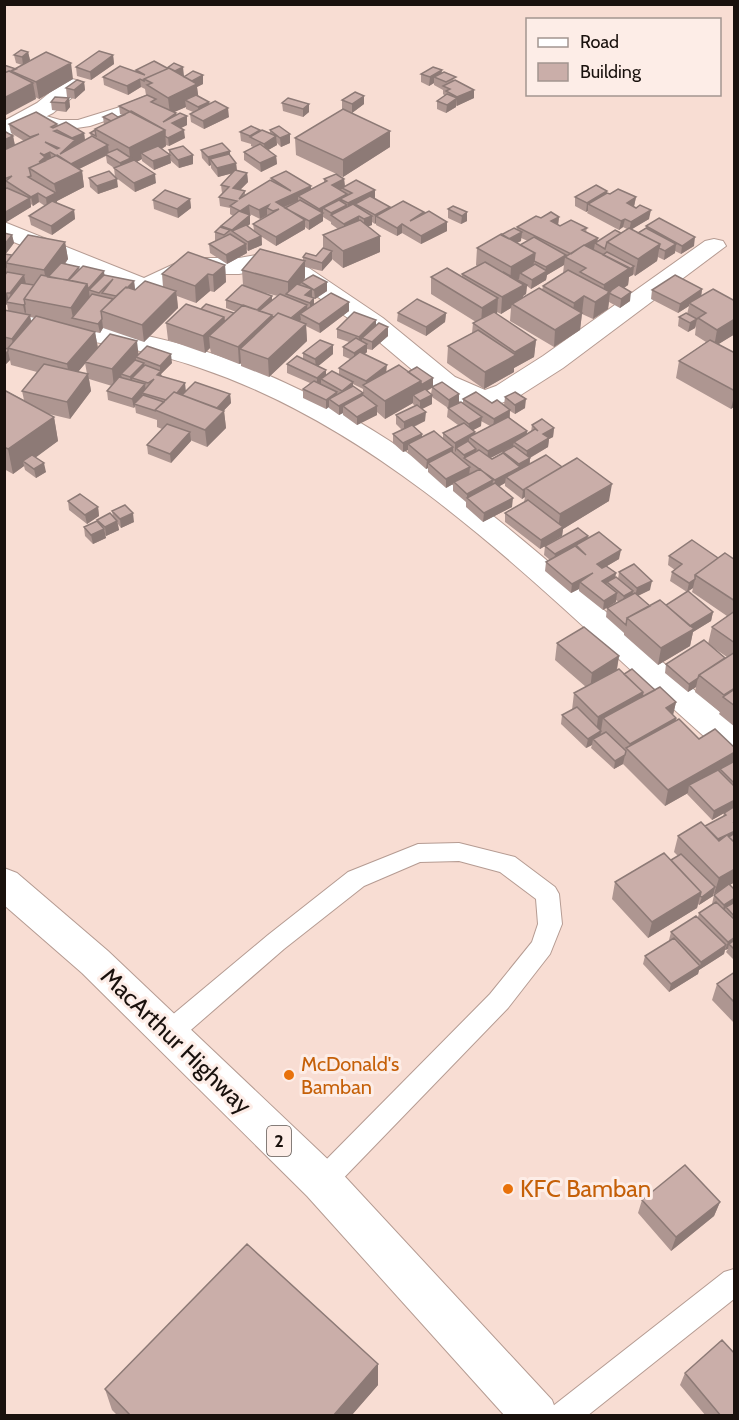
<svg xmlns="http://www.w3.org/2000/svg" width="739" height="1420" viewBox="0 0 739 1420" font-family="Cabin,sans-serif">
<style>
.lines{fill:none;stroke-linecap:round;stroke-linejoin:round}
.lane-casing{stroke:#b59b92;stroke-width:2}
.street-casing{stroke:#b59b92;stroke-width:2}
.highway-casing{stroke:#b59b92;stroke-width:2}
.lane{fill:#fff;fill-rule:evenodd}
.street{fill:#fff;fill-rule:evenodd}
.highway{fill:#fff;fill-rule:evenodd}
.wall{fill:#ae9691;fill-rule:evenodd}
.shaded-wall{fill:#8d7a76}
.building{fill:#caaea9;stroke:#8d7a76;stroke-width:1.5;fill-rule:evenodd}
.food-dot{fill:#e8710a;stroke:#fdede7;stroke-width:2}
.labels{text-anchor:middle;stroke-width:6;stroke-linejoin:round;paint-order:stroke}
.shield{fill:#fdede7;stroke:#5d534e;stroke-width:1.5}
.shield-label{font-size:18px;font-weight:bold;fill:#19110d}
.food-label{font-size:20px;fill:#c56008;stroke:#fdede7;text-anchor:start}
.near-street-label{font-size:24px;fill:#19110d;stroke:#fdede7}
.near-food-label{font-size:24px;fill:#c56008;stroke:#fdede7;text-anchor:start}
</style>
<rect width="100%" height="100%" fill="#f8ddd3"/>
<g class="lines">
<defs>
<path id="lane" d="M 120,107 L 127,111 L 125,114 L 90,126 L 70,129 L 43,124 L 25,116 L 32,112 L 60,120 L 78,120 Z
M 459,843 L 515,857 L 555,887 L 559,894 L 562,924 L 550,954 L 508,1008 L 331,1191 L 322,1194 L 313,1191 L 309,1182 L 313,1173 L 490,994 L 532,942 L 538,924 L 536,899 L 500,872 L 459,861 L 420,862 L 364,886 L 284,949 L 177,1042 L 168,1045 L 159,1042 L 156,1034 L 159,1026 L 268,935 L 348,872 L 418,844 Z
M 734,1269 L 734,1299 L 587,1416 L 549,1416 L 553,1406 L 724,1272 Z"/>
<path id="street" d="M 72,79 L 80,81 L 83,86 L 80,91 L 53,113 L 4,138 L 4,121 L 37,103 L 64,81 Z
M 4,222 L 144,278 L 187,258 L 239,258 L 268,253 L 303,264 L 383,318 L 455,377 L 485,390 L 496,386 L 543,356 L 705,241 L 714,239 L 723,241 L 726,246 L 563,368 L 516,398 L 486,408 L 458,401 L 435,389 L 365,330 L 285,274 L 267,269 L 239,274 L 192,274 L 145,296 L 4,238 Z
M 4,312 C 77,323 152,332 222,357 C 424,428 574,589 734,724 L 734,756 L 722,752 C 562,613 405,437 200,368 C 137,346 70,338 4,328 Z"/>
<path id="highway" d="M 4,868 L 17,873 L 108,951 L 337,1168 L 552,1400 L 558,1416 L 505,1416 L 307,1196 L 82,973 L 4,905 Z"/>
</defs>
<use href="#lane" class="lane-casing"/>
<use href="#street" class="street-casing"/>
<use href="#highway" class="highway-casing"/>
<use href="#lane" class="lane"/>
<use href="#street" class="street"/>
<use href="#highway" class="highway"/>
</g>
<path class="wall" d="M 28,52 L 30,60 L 27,63 L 73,79 L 39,99 L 35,97 L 36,99 L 4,65 L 16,69 L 22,65 L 16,63 L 14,55 Z
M 113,55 L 114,64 L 91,80 L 77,76 L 76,67 Z
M 136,70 L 183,76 L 203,75 L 203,84 L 197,87 L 198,96 L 209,102 L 209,104 L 229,117 L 204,129 L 191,122 L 190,114 L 193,112 L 186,109 L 186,107 L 173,112 L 176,113 L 176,115 L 187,125 L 181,128 L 185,138 L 169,146 L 166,145 L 166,146 L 162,149 L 169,154 L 169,150 L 193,155 L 193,164 L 179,168 L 170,160 L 171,163 L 154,170 L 142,161 L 142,159 L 137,162 L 156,183 L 135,192 L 115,177 L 114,168 L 107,163 L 106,156 L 79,169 L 82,171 L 84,187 L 57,201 L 56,203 L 74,210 L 75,219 L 52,235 L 31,225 L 29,216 L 45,206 L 39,202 L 33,206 L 31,204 L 31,207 L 4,223 L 4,189 L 6,188 L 4,187 L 4,131 L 13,136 L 15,145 L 24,141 L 11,133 L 9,124 L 57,124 L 58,126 L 84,133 L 85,140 L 91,137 L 90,133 L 104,125 L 103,117 L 118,117 L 122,115 L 120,114 L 119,106 L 146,95 L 145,89 L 141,87 L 128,95 L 104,85 L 103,77 L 136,72 Z
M 441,73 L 474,90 L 474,98 L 456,106 L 456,107 L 446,113 L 437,109 L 437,101 L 445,96 L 443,94 L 443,90 L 434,85 L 434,83 L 429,86 L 421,82 L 421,74 Z
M 84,82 L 85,90 L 75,99 L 67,97 L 66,88 Z
M 364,96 L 364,104 L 352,113 L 342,109 L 342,100 Z
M 69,98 L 70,107 L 66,112 L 52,110 L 51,102 Z
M 282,103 L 309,104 L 309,112 L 303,117 L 283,111 Z
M 270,130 L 290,143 L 281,147 L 277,143 L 277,145 L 268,150 L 276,156 L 277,164 L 261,172 L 244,160 L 244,152 L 253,147 L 251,146 L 251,144 L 241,141 L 240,132 L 260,132 L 270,133 Z
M 295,138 L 390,147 L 343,177 L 296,155 Z
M 201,150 L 230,156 L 236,163 L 237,171 L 247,173 L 248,182 L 240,190 L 245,191 L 245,195 L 271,181 L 271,178 L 311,186 L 311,190 L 324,183 L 324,179 L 344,179 L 345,186 L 375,190 L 375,199 L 390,207 L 390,209 L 424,212 L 424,214 L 447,222 L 447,231 L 421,244 L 402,233 L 397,236 L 376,225 L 376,223 L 375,224 L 372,222 L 372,225 L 368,226 L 380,252 L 343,268 L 332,259 L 322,271 L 305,267 L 305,278 L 303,281 L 327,282 L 327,291 L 315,299 L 312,297 L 314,298 L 314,305 L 349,311 L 320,333 L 306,326 L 307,341 L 269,377 L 241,366 L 241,363 L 239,364 L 211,353 L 210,348 L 205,353 L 168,340 L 166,323 L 201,309 L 234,313 L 236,312 L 226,308 L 226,300 L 243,285 L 242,270 L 303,260 L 303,257 L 316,256 L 323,249 L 323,235 L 338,229 L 331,224 L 331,222 L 323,217 L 323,221 L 309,230 L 305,227 L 305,229 L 276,246 L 262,237 L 262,245 L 248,251 L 246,249 L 247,253 L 227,264 L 210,253 L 209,244 L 215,241 L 215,232 L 221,227 L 221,226 L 233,216 L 230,214 L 230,208 L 220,206 L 219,197 L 222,193 L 221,185 L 233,173 L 218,177 L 211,168 L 211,165 L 209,166 L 202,158 ZM 250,214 L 260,219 L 267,216 L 253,224 L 254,230 L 248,226 L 250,224 L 249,215 ZM 257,291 L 278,296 L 272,300 Z
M 89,178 L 118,187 L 98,194 L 90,187 Z
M 607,191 L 607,193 L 610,194 L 636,197 L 634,207 L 649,219 L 631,229 L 638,233 L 646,228 L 646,226 L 694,246 L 681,254 L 675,251 L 675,253 L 664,260 L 658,257 L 657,261 L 635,276 L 633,274 L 629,277 L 628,285 L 624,288 L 630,301 L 620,308 L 609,302 L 608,309 L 593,319 L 582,314 L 580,330 L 554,347 L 510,321 L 511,308 L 501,314 L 497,312 L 497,314 L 536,340 L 534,357 L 514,368 L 514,372 L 484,389 L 447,363 L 448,346 L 472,333 L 473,323 L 476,322 L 431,294 L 431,277 L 462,277 L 462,274 L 477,266 L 476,265 L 477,248 L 501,235 L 517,229 L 517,227 L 541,218 L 559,217 L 558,225 L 560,226 L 587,228 L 586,232 L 597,241 L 621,233 L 627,229 L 623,227 L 619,230 L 587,213 L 588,211 L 586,212 L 575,206 L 575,197 ZM 521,238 L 528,241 L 520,245 L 516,243 L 521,241 ZM 564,265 L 563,273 L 543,286 L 542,290 L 523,298 L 523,296 L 526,294 L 527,286 L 531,289 L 546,280 L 547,275 Z
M 190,199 L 191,208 L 178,218 L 154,209 L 153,200 Z
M 448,209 L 467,212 L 467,221 L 461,224 L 448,218 Z
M 4,233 L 12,235 L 14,243 L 6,254 L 12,255 L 65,242 L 68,259 L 65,264 L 79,267 L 80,270 L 134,281 L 135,290 L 163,287 L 162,274 L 225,265 L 226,282 L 214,292 L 210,291 L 196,303 L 177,296 L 178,308 L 144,342 L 103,328 L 100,333 L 95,332 L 98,348 L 138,355 L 172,363 L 161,374 L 162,376 L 186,391 L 230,394 L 231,403 L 223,411 L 224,411 L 226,428 L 207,447 L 190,440 L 191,441 L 171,463 L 148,454 L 147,445 L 162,429 L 157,427 L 157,420 L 136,413 L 135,406 L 134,408 L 108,400 L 107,391 L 112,386 L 89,379 L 91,391 L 70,419 L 49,414 L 54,417 L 58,441 L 35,457 L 46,472 L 36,478 L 25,470 L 24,466 L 13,474 L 4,469 L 4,390 L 24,400 L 22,391 L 37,372 L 11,365 L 10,360 L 4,366 L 4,310 L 8,311 L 7,304 L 4,307 ZM 30,317 L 35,318 L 31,322 ZM 85,363 L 87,374 L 78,372 Z
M 702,289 L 701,296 L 735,301 L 735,334 L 718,344 L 735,353 L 735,406 L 731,409 L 676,378 L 679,361 L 706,342 L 695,335 L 696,326 L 695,328 L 688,332 L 678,326 L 679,317 L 687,314 L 689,306 L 678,313 L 651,299 L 652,290 Z
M 398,313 L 446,313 L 445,322 L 426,336 L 397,321 Z
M 376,320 L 376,326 L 388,336 L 372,350 L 367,349 L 367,352 L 365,354 L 386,372 L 408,372 L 433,387 L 459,394 L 459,403 L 463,403 L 463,399 L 504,405 L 505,397 L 525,408 L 515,414 L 510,411 L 510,418 L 527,431 L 527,434 L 531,432 L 532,425 L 554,428 L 553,437 L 549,439 L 548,447 L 530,458 L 530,464 L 609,501 L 563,529 L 562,536 L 548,544 L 588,539 L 619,559 L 607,566 L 616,573 L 615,578 L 618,579 L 619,572 L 650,590 L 638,596 L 650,606 L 666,605 L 713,612 L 711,621 L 693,632 L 690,646 L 658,665 L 624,635 L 624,633 L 606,617 L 607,608 L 619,602 L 616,600 L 616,602 L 603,610 L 579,591 L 579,589 L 571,593 L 545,571 L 546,562 L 550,560 L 544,555 L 545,546 L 540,549 L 505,522 L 505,513 L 524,502 L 525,497 L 522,499 L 505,486 L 505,483 L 499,486 L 512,507 L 483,522 L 466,507 L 466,502 L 453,491 L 453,484 L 446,488 L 428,472 L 428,468 L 426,469 L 408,453 L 408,450 L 403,452 L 393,443 L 393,434 L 402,430 L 396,424 L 396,415 L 415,406 L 413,404 L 413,403 L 385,419 L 377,412 L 377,415 L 357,425 L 343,415 L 343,413 L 339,415 L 329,408 L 329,407 L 326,409 L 303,398 L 303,389 L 310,383 L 287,373 L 287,364 L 303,359 L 303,353 L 333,354 L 318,366 L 326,375 L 339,375 L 339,368 L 350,359 L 343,356 L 343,347 L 349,342 L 337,338 L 337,329 ZM 353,384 L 363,389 L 363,396 L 363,393 L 353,386 ZM 432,388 L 431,394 L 427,391 ZM 432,397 L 448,408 L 447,417 L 458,425 L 443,433 L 443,439 L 422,437 L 422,434 L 414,427 L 425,421 L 422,409 L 432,404 ZM 481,421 L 490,426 L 475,434 L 473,430 L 481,426 ZM 503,452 L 502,454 L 492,459 L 490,458 Z
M 68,501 L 98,507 L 99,516 L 87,524 L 69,510 Z
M 112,511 L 134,522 L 121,528 L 118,524 L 119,530 L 106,536 L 105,535 L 106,538 L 93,544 L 85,536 L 84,527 L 97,521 L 97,520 L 113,517 Z
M 669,556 L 735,560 L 735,727 L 719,714 L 720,712 L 695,692 L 696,687 L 688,692 L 665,673 L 666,664 L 727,657 L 708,644 L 712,627 L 727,616 L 692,592 L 693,588 L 687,592 L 670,581 L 672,572 L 675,570 L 668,565 Z
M 557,643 L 619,656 L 617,670 L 655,689 L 676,702 L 673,715 L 676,718 L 676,720 L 699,739 L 735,748 L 735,882 L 730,885 L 735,890 L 735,961 L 726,952 L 728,949 L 725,950 L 724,954 L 699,970 L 698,974 L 669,992 L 643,964 L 645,956 L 670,941 L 669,940 L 671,932 L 698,917 L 699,913 L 712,904 L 714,895 L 721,890 L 714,894 L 713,894 L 713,896 L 699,905 L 698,904 L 697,908 L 648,938 L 612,899 L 615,882 L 671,860 L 678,856 L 674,852 L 678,836 L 705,827 L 723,817 L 724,813 L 712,820 L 687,794 L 688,793 L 665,806 L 623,764 L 614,769 L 591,748 L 592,745 L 586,748 L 561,724 L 562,715 L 572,710 L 574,693 L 586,687 L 555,660 Z
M 735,972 L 735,1024 L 712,1000 L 717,984 Z
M 642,1200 L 720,1202 L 714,1216 L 671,1251 L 638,1213 Z
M 685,1373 L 735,1416 L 706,1416 L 680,1385 Z
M 378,1385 L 351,1416 L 118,1416 L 112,1410 L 105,1389 Z"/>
<path class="shaded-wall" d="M 28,52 L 30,60 L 23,65 L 22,57 Z
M 113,55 L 114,64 L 91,80 L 90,72 Z
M 71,63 L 73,79 L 39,99 L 36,82 Z
M 183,67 L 184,76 L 155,90 L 151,83 Z
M 442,70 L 441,79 L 434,77 L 434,83 L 429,86 L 430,77 Z
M 203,75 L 203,84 L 197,87 L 199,101 L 185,100 L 186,107 L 170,114 L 168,98 L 190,82 Z
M 140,79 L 141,87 L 128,95 L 127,86 Z
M 84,82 L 85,90 L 75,99 L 74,90 Z
M 33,83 L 36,99 L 4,116 L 4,98 Z
M 474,90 L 474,98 L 457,106 L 457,97 Z
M 364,96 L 364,104 L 352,113 L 352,104 Z
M 69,98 L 70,107 L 66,112 L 65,103 Z
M 457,98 L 456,107 L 446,113 L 447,105 Z
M 209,102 L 210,110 L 199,116 L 198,107 Z
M 309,104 L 309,112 L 303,117 L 303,109 Z
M 228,108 L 229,117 L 204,129 L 203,121 Z
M 176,113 L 177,121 L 187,116 L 187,125 L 173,132 L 165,130 L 166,146 L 147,157 L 141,153 L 142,159 L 131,165 L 121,172 L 120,163 L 130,158 L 129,148 Z
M 184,130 L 185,138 L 169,146 L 168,138 Z
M 390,131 L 390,147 L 343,177 L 343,160 Z
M 84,133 L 85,141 L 60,154 L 72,138 Z
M 290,134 L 290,143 L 281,147 L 280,138 Z
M 13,136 L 16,152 L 4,158 L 4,140 Z
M 276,136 L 277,145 L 265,152 L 264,144 Z
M 108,145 L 109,154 L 71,173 L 70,164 Z
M 230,151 L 230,159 L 210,159 L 211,165 L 209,166 L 208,157 Z
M 50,152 L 52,161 L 39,162 L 45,157 L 44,155 Z
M 170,155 L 171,163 L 154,170 L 153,161 Z
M 193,155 L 193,164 L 179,168 L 178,160 Z
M 276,156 L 277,164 L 261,172 L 260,163 Z
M 236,163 L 237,172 L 218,177 L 217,168 Z
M 82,171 L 84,187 L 57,201 L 57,202 L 47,207 L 46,198 L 56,193 L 54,184 Z
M 247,173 L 248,182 L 233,197 L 233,188 Z
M 155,174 L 156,183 L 135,192 L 134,183 Z
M 117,179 L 118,187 L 98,194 L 97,186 Z
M 344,179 L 345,188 L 342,188 L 342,189 L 332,194 L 332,185 Z
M 311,186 L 311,195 L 298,196 L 298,201 L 279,209 L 276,202 Z
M 375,190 L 375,199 L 355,204 L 355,208 L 348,212 L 348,203 Z
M 607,191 L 606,200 L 588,204 L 588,211 L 586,212 L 587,203 Z
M 38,193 L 39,202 L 33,206 L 31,197 Z
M 347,194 L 347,203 L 340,199 L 341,206 L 323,208 L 323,221 L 309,230 L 309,221 L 319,215 L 319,209 Z
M 636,197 L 634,206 L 625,212 L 627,203 Z
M 30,198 L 31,207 L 5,223 L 4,213 Z
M 190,199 L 191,208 L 178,218 L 177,209 Z
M 249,205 L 250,214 L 241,219 L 240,211 Z
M 269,205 L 267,208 L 267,215 L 260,219 L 259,210 Z
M 347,205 L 347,214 L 331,215 L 331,213 Z
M 390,207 L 390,216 L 376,216 L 376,223 L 375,224 L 375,215 Z
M 74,210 L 75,219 L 52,235 L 51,226 Z
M 651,210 L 649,219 L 629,231 L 631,222 Z
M 467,212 L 467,221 L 461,224 L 462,216 Z
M 250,215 L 250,224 L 237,234 L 232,231 L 232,238 L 232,230 Z
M 359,216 L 359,225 L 344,232 L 344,224 Z
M 372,216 L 372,225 L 364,228 L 364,219 Z
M 559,217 L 558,225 L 551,221 Z
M 625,219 L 623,227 L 619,230 L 621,221 Z
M 305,220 L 305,229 L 276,246 L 276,237 Z
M 447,222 L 447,231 L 421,244 L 421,236 Z
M 402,224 L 402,233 L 397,236 L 397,228 Z
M 522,232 L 521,241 L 507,248 L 508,240 Z
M 12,235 L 14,243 L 4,256 L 4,245 Z
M 261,236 L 262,245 L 248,251 L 248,242 Z
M 380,236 L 380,252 L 343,268 L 343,251 Z
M 695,237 L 694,246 L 681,254 L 682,246 Z
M 598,238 L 597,245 L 595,243 L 594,249 L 572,261 L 571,254 Z
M 65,242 L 68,259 L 47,287 L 44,270 Z
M 246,244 L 247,253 L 227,264 L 226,255 Z
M 660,244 L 657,261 L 635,276 L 638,259 Z
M 676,244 L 675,253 L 664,260 L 665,251 Z
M 332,251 L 332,260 L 322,271 L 322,263 Z
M 535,253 L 533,270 L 520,273 L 519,279 L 510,284 L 511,267 Z
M 566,255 L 565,257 L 564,265 L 547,275 L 546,280 L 531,289 L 532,280 L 545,272 L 546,267 Z
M 305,261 L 305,278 L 291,296 L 288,294 L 288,282 Z
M 225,265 L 226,282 L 214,292 L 213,275 Z
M 634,266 L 633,275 L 629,277 L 628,285 L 613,295 L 610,293 L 608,309 L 593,319 L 595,302 L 603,297 L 604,285 Z
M 104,271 L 105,280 L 89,290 L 90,301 L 73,318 L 71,308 L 87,284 Z
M 208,274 L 210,291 L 196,303 L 195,286 Z
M 24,275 L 26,284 L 12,302 L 10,293 Z
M 134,281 L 135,289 L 120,306 L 119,297 Z
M 327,282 L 327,291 L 315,299 L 314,290 Z
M 524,285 L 527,285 L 526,294 L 523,296 L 522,302 L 512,304 L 511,308 L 501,314 L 502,297 Z
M 312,289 L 312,298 L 305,295 Z
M 702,289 L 701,298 L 689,303 L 689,306 L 678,313 L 680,304 Z
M 176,291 L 178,308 L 144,342 L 142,325 Z
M 631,292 L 630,301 L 620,308 L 621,299 Z
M 7,293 L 9,302 L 6,302 L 7,304 L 4,307 L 4,296 Z
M 272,296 L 272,305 L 264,313 L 256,311 Z
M 584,296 L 580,330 L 554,347 L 555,330 L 572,319 L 574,303 Z
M 314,298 L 314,307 L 310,312 L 310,303 Z
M 498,298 L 497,315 L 481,325 L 482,308 Z
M 349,302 L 349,311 L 320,333 L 319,324 Z
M 25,304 L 26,312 L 25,314 L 23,305 Z
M 307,305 L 308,314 L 300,314 L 301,320 L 286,332 L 286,323 Z
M 446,313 L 445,322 L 426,336 L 426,327 Z
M 30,315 L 33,332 L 14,350 L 12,339 Z
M 272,315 L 272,332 L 240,349 L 241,363 L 239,364 L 238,347 Z
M 224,317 L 225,334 L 209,336 L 210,348 L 205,353 L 203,336 Z
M 102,319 L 103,328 L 100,333 L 98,324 Z
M 697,319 L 695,328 L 688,332 L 690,323 Z
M 735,319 L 735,334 L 714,347 L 717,330 Z
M 376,320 L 376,329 L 362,338 L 362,343 L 359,346 L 359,337 Z
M 306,324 L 307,341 L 269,377 L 268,359 Z
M 388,327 L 388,336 L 372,350 L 372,342 Z
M 95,332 L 98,349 L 70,381 L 67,364 Z
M 536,340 L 534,357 L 514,368 L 514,372 L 484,389 L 485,372 L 514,356 L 515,352 Z
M 137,341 L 139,358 L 136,357 L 136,361 L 121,374 L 122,378 L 114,387 L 112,369 Z
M 367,344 L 367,352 L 354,362 L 354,353 Z
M 333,345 L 333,354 L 316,368 L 315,359 Z
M 8,351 L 10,360 L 4,366 L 4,355 Z
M 171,354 L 172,363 L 161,374 L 162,379 L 157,375 L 160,371 L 160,366 Z
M 144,363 L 145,372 L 132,378 L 133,384 L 131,386 L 130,377 Z
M 387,365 L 386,374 L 366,388 L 366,381 Z
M 326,370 L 326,379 L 321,379 L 321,384 L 317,387 L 317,378 Z
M 88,374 L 91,391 L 70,419 L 67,402 Z
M 433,378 L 433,387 L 421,394 L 413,395 L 413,403 L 385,419 L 385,401 L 421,381 Z
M 353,382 L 353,391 L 342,400 L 342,391 Z
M 185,383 L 186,392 L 170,401 Z
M 145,384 L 146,393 L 142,393 L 143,397 L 134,404 L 135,406 L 134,408 L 132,399 Z
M 337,392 L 337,401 L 329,399 L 329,407 L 326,409 L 326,400 Z
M 735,392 L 735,406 L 731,409 Z
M 363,393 L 363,402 L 343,406 L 343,413 L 339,415 L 339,406 Z
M 230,394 L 231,403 L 214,421 L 213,412 Z
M 459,394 L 459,403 L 448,409 L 449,400 Z
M 432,395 L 432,404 L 420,410 L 420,401 Z
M 526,399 L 525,408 L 515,414 L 515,405 Z
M 377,406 L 377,415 L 357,425 L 357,417 Z
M 510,410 L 509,419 L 493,428 L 494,419 Z
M 224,411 L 226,428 L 207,447 L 205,430 Z
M 426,412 L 425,421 L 404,431 L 404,422 Z
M 54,417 L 58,441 L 27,464 L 23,461 L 24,466 L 13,474 L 8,449 Z
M 482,417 L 481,426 L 468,433 L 469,424 Z
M 554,428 L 553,437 L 549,439 L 548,447 L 526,460 L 527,451 L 543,434 Z
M 527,431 L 526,440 L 514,442 L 513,446 L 487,460 L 488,451 Z
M 190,432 L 191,441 L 171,463 L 170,454 Z
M 475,432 L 475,441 L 469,437 L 469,444 L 456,448 L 456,451 L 455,452 L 455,443 Z
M 422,434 L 422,443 L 408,444 L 408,450 L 403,452 L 403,443 Z
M 453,447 L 453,456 L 428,463 L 428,468 L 426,469 L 427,460 Z
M 476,449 L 476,458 L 464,458 L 464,455 Z
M 530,458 L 529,467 L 506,477 L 505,483 L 495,489 L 495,480 L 519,467 L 519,464 Z
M 44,463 L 46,472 L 36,478 L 34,469 Z
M 470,467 L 469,476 L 454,482 L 453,484 L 446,488 L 446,479 Z
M 493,480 L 492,489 L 467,498 L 467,494 Z
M 612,484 L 609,501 L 563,529 L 562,536 L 540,549 L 541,540 L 558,530 L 560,514 Z
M 525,488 L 525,497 L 522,499 L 523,490 Z
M 513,498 L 512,507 L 483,522 L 484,513 Z
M 98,507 L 99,516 L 87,524 L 85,515 Z
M 133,513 L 134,522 L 121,528 L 120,519 Z
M 117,521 L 119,530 L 106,536 L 105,527 Z
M 104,529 L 106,538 L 93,544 L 91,535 Z
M 588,536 L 587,545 L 576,545 L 575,551 L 554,563 L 555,554 Z
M 621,550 L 619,559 L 595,573 L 597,564 Z
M 593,573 L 580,582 L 579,589 L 571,593 L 572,584 Z
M 616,573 L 614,582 L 607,582 L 606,587 L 602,581 Z
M 695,579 L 693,588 L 687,592 L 689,583 Z
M 652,581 L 650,590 L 635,597 L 637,588 Z
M 633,591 L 632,600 L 622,605 L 624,596 Z
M 617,593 L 616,602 L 603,610 L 604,601 Z
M 713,612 L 711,621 L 693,632 L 690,646 L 658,665 L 661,648 L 686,628 Z
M 619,656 L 616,673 L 590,690 L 592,673 Z
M 698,678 L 696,687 L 688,692 L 689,684 Z
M 643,692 L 640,709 L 603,718 L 601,731 L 596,734 L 598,717 Z
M 676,702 L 672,719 L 666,708 Z
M 676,718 L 673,735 L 629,750 L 630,744 Z
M 601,731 L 600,740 L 593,739 L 592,745 L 586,748 L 588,739 Z
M 735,752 L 735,759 L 732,767 L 720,769 L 718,775 L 689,785 L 688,793 L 665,806 L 668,790 Z
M 625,755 L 623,764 L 614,769 L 615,761 Z
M 735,800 L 735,807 L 712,820 L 714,811 Z
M 735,831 L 735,838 L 716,848 L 718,839 Z
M 735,869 L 735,882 L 714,894 L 719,878 Z
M 715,887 L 713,896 L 699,905 L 702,897 Z
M 701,892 L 697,908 L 648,938 L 652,922 Z
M 735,898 L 735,905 L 726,907 L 724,912 L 722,914 L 724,905 Z
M 735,937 L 735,944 L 729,944 L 728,949 L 725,950 L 728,942 Z
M 726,945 L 724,954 L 699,970 L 698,974 L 669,992 L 671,984 L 700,966 L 701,962 Z
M 720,1202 L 714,1216 L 671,1251 L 676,1237 Z
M 378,1364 L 378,1385 L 351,1416 L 333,1416 Z"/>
<path class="building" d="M 21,50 L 28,52 L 22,57 L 14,55 Z
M 99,51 L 113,55 L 90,72 L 76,67 Z
M 46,52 L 71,63 L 36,82 L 11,71 Z
M 154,61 L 167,68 L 174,63 L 183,67 L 175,71 L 169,68 L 144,79 L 144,81 L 140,79 L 127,86 L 103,77 L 120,66 L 145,75 L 136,70 Z
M 4,65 L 16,69 L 11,71 L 12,72 L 9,71 L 4,73 Z
M 433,67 L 442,70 L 430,77 L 421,74 Z
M 169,68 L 197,84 L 168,98 L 147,85 L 152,83 L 144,79 Z
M 9,71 L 33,83 L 4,98 L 4,73 Z
M 193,71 L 203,75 L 192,81 L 184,77 Z
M 444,72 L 456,77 L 446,82 L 434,77 Z
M 77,80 L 84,82 L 74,90 L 66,88 Z
M 455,80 L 474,90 L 457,97 L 446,91 L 450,89 L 443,86 Z
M 355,92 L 364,96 L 352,104 L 342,100 Z
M 447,94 L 457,98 L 447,105 L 437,101 Z
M 147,95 L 156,99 L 151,102 L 176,113 L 163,122 L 180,113 L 187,116 L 172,123 L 184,130 L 168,138 L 165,136 L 165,130 L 119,106 Z
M 196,95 L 209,102 L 198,107 L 185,100 Z
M 55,97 L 69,98 L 65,103 L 51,102 Z
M 288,98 L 309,104 L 303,109 L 282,103 Z
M 215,101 L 228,108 L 203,121 L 190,114 Z
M 343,109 L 390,131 L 343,160 L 295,138 Z
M 131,111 L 165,130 L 129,148 L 95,129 Z
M 36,112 L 57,124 L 51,127 L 53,128 L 66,122 L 84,133 L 72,138 L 57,130 L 54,131 L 75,140 L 60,154 L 92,136 L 108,145 L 71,164 L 50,152 L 44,155 L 40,153 L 45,157 L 39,162 L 43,160 L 45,161 L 29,168 L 31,176 L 28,177 L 56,193 L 46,198 L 38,193 L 31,197 L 6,181 L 12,176 L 4,179 L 4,150 L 39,134 L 30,137 L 9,124 ZM 45,142 L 59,148 L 57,149 Z
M 112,113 L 118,117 L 126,114 L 111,121 L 103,117 Z
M 251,126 L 260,130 L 250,136 L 240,132 Z
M 279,126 L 290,134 L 280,138 L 270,130 Z
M 95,130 L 96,136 L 90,133 Z
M 262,130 L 276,136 L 264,144 L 250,137 Z
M 4,131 L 13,136 L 4,140 Z
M 222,143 L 230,151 L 208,157 L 201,150 Z
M 260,144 L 276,156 L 260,163 L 244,152 Z
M 158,146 L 170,155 L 153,161 L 141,153 Z
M 183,146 L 193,155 L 178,160 L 169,150 Z
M 117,149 L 131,158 L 120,163 L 105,154 Z
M 229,154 L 236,163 L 217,168 L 210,159 Z
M 57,155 L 82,171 L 54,184 L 29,168 Z
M 134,160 L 155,174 L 134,183 L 114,168 Z
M 235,170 L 247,173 L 233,188 L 245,191 L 239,199 L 270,180 L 291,191 L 271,178 L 286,171 L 311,186 L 276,202 L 305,220 L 276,237 L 253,224 L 279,209 L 273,211 L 267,208 L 269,205 L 259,210 L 249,205 L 240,211 L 230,206 L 237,201 L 219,197 L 229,187 L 221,185 Z
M 109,171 L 117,179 L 97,186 L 89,178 Z
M 336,174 L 344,179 L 332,185 L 347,194 L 319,209 L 298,196 L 327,181 L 324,179 Z
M 356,180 L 375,190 L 348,203 L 340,199 L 352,193 L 342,188 Z
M 596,185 L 607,191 L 587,203 L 575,197 Z
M 7,188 L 30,198 L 4,213 L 4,189 Z
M 618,189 L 636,197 L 627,203 L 636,208 L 640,205 L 651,210 L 631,222 L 625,219 L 621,221 L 588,204 L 607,193 L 610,194 Z
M 165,190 L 190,199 L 177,209 L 153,200 Z
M 370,196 L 390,207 L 375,215 L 355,204 Z
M 300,200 L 323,213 L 309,221 L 285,208 Z
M 339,200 L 347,205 L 331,213 L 323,208 Z
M 52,201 L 74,210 L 51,226 L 29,216 Z
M 403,201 L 424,212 L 410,221 L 429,211 L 447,222 L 421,236 L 402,224 L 397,228 L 376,216 Z
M 353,204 L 372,216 L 364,219 L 359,216 L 344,224 L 331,215 Z
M 453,206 L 467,212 L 462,216 L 448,209 Z
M 239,211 L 250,215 L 232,230 L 221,226 Z
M 551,212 L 559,217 L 551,221 L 560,226 L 571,220 L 587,228 L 582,230 L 598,238 L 585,245 L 584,245 L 571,254 L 517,227 L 536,216 L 541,218 Z
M 659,218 L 695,237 L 682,246 L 646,226 Z
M 360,220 L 380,236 L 343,251 L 323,235 Z
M 246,225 L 261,236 L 248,242 L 232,231 Z
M 220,227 L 230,230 L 224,235 L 215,232 Z
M 514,228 L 522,232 L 509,239 L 501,235 Z
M 629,228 L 660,244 L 638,259 L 607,242 Z
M 646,228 L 676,244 L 665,251 L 659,248 L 660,244 L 638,233 Z
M 615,230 L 621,233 L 607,242 L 605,249 L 595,243 Z
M 4,233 L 12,235 L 4,245 Z
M 230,234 L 246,244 L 226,255 L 209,244 Z
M 501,234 L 535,253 L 511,267 L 477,248 Z
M 28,235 L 65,242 L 44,270 L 6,263 Z
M 534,237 L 566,255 L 546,267 L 534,261 L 535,253 L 520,245 Z
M 584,245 L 630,268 L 604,285 L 580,272 L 586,268 L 565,257 Z
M 323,248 L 332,251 L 322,263 L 303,257 L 306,253 L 316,256 Z
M 260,249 L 305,261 L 288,282 L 242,270 Z
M 188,252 L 225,265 L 213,275 L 208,274 L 195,286 L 162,274 Z
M 607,252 L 634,266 L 630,269 L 603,255 Z
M 4,254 L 12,255 L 6,263 L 6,267 L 5,269 Z
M 485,262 L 524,285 L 502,297 L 462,274 Z
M 61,263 L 79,267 L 68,280 L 48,277 Z
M 535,264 L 547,271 L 532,280 L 520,273 Z
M 83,266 L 104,271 L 88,289 L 87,284 L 69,280 Z
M 447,268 L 498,298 L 482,308 L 431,277 Z
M 568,270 L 610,292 L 595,302 L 584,296 L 574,303 L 543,286 Z
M 7,272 L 24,275 L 10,293 L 7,293 L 4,296 L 4,276 Z
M 503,272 L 527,285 L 524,287 L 524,285 Z
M 41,275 L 87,284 L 71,308 L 24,299 Z
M 104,275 L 134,281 L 127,288 L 126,287 L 116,296 L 102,293 L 113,279 L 99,293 L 89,290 Z
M 313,275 L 327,282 L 314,290 L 301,282 Z
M 675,275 L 702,289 L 680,304 L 652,290 Z
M 145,281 L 176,291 L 142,325 L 101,311 L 126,287 L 135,290 Z
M 21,283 L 34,285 L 24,299 L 25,304 L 23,305 L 6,302 Z
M 297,284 L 312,289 L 305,295 L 314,298 L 310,303 L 286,294 Z
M 242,285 L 272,296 L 257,310 L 226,300 Z
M 619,285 L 631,292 L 621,299 L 609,293 L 610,292 L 609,292 Z
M 539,288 L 582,313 L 555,330 L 512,304 Z
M 713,289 L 735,301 L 735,319 L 717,330 L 698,318 L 706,313 L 689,303 Z
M 331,293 L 349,302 L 319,324 L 300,314 Z
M 92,294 L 113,299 L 101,311 L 102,319 L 98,324 L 72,318 Z
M 280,294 L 307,305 L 291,318 L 278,313 L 274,317 L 271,316 L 272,315 L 259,311 Z
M 417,299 L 446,313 L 426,327 L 398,313 Z
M 186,304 L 224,317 L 203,336 L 166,323 Z
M 206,304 L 234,313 L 224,322 L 224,317 L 201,309 Z
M 243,305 L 272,315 L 238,347 L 209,336 Z
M 4,310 L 30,315 L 12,339 L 4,337 Z
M 354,312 L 376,320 L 359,337 L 337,329 Z
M 494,312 L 536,340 L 515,352 L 473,323 Z
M 278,313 L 306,324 L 268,359 L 240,349 Z
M 686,313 L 697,319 L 690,323 L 679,317 Z
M 36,316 L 95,332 L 67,364 L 8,348 Z
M 379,323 L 388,327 L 372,342 L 362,338 Z
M 478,330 L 516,355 L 485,372 L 448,346 Z
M 110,334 L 137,341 L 112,369 L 85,362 Z
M 356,338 L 367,344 L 354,353 L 343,347 Z
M 320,340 L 333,345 L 315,359 L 303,353 Z
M 710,340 L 735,353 L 735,391 L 679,361 Z
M 147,346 L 171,354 L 160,366 L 136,357 Z
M 4,348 L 8,349 L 8,351 L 4,355 Z
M 360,352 L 387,365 L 366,381 L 339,368 Z
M 297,356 L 326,370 L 317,378 L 287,364 Z
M 135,360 L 144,363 L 130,377 L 121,374 Z
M 44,364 L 88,374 L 67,402 L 22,391 Z
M 145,365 L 161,371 L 157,375 L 185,383 L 177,393 L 174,392 L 166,400 L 142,393 L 154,379 L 148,383 L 132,378 Z
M 399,365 L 421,381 L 385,401 L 363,385 Z
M 417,367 L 433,378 L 421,385 L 421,381 L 408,372 Z
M 332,371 L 353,382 L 342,391 L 321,379 Z
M 119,377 L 145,384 L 132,399 L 107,391 Z
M 314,381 L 337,392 L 326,400 L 303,389 Z
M 195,382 L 230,394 L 217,408 L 182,395 Z
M 442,382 L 459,394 L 449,400 L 432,387 Z
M 353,386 L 363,393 L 339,406 L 329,399 Z
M 425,389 L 432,395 L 420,401 L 413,395 Z
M 4,390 L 54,417 L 8,449 L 4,447 Z
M 174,392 L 224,411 L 205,430 L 155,410 Z
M 476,392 L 492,403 L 497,400 L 510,410 L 494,419 L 463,399 Z
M 515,392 L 526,399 L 515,405 L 505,397 Z
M 143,395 L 164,402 L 155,410 L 156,411 L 134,404 Z
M 363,395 L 377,406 L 357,417 L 343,406 Z
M 461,402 L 482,417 L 469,424 L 448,408 Z
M 417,405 L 426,412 L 404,422 L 396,415 Z
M 508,417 L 527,431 L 488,451 L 469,437 Z
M 542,419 L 554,428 L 543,434 L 549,438 L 527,451 L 514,442 L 535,429 L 538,431 L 532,425 Z
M 464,423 L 475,432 L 455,443 L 443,433 Z
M 167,424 L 190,432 L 170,454 L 147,445 Z
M 412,425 L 422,434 L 403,443 L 393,434 Z
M 434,431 L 453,447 L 427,460 L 408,444 Z
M 468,441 L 476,449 L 464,455 L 456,448 Z
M 514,446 L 530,458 L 519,464 L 503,452 Z
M 479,450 L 492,459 L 503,453 L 520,467 L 495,480 L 464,458 Z
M 451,451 L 470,467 L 446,479 L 428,463 Z
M 32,455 L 44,463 L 34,469 L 23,461 Z
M 546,455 L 562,467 L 523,490 L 506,477 Z
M 577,458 L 612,484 L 560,514 L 526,488 Z
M 480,469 L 493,480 L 467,494 L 454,482 Z
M 495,483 L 513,498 L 484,513 L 467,498 Z
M 80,494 L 98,507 L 85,515 L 68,501 Z
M 528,500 L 563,527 L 541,540 L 505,513 Z
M 125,505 L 133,513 L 120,519 L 112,511 Z
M 110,513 L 117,521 L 105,527 L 97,520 Z
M 97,521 L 104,529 L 91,535 L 84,527 Z
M 578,528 L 588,536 L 555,554 L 545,546 Z
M 599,532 L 621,550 L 597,564 L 602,568 L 606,566 L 616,573 L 602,581 L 617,593 L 604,601 L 580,582 L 593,573 L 572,584 L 546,562 L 575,546 L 586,555 L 576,545 Z
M 692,540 L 718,558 L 695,575 L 695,579 L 689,583 L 672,572 L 682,564 L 669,556 Z
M 725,553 L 735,560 L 735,601 L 695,575 Z
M 634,564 L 652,581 L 637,588 L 619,572 Z
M 616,577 L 633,591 L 624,596 L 607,582 Z
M 688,591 L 713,612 L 690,626 L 666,605 Z
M 635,593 L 650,606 L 627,618 L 626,625 L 607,608 Z
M 660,600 L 694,629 L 661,648 L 627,618 Z
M 735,611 L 735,643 L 712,627 Z
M 584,627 L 619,656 L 592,673 L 557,643 Z
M 704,640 L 725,658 L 699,675 L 698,678 L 689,684 L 666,664 Z
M 735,652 L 735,688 L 724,695 L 699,675 Z
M 619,669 L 643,692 L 598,717 L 574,693 Z
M 632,669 L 655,690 L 642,697 L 643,692 L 624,674 Z
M 660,687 L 676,702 L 666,708 L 676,718 L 630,744 L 603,718 Z
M 735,689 L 735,706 L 723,697 Z
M 577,707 L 601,731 L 588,739 L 562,715 Z
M 679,719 L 699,739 L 715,729 L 735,748 L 735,752 L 668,790 L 626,748 Z
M 606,732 L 626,751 L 625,755 L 615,761 L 593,739 Z
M 735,761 L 735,784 L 720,769 Z
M 718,770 L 735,787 L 735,800 L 714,811 L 689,785 Z
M 735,806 L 735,823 L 733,822 L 735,824 L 735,831 L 718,839 L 705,826 L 726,815 L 724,813 Z
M 701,822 L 719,841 L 727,835 L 735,843 L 735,869 L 719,878 L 678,836 Z
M 735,833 L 735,843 L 729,837 Z
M 664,853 L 701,892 L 652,922 L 615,882 Z
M 681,854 L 715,887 L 702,897 L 700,896 L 701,892 L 671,860 Z
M 729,884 L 735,890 L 735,898 L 724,905 L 714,895 Z
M 716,902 L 735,920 L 735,937 L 728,942 L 699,913 Z
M 735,902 L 735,917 L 726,907 Z
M 696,916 L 726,945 L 701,962 L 671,932 Z
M 674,938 L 700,966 L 671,984 L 645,956 Z
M 735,940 L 735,950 L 729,944 Z
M 735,972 L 735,1003 L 717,984 Z
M 685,1165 L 720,1202 L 676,1237 L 642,1200 Z
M 247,1244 L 378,1364 L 333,1416 L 131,1416 L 105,1389 Z
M 722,1340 L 735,1354 L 735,1416 L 721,1416 L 685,1373 Z"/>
<g class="food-dot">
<circle cx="289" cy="1075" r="6"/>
<circle cx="508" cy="1189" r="6"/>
</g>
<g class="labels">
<rect class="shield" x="267" y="1126" width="24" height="30" rx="4.5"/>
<g class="shield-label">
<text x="279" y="1147">2</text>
</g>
<g class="food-label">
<text x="301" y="1071">McDonald's<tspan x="301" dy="23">Bamban</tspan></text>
</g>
<g class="near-street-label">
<text transform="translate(176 1041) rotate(44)" y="8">MacArthur Highway</text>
</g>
<g class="near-food-label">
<text x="520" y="1197">KFC Bamban</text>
</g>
</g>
<rect width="739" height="1420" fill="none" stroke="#19110d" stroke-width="12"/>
<rect x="526" y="18" width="195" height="78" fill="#fdede7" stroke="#a29590" stroke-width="1.5"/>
<rect x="538" y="38" width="30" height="9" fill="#ffffff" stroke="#a29590" stroke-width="1.5"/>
<text x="580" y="48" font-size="18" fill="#19110d">Road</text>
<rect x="538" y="63" width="30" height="18" fill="#caaea9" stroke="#a29590" stroke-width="1.5"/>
<text x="580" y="78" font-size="18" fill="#19110d">Building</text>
</svg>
